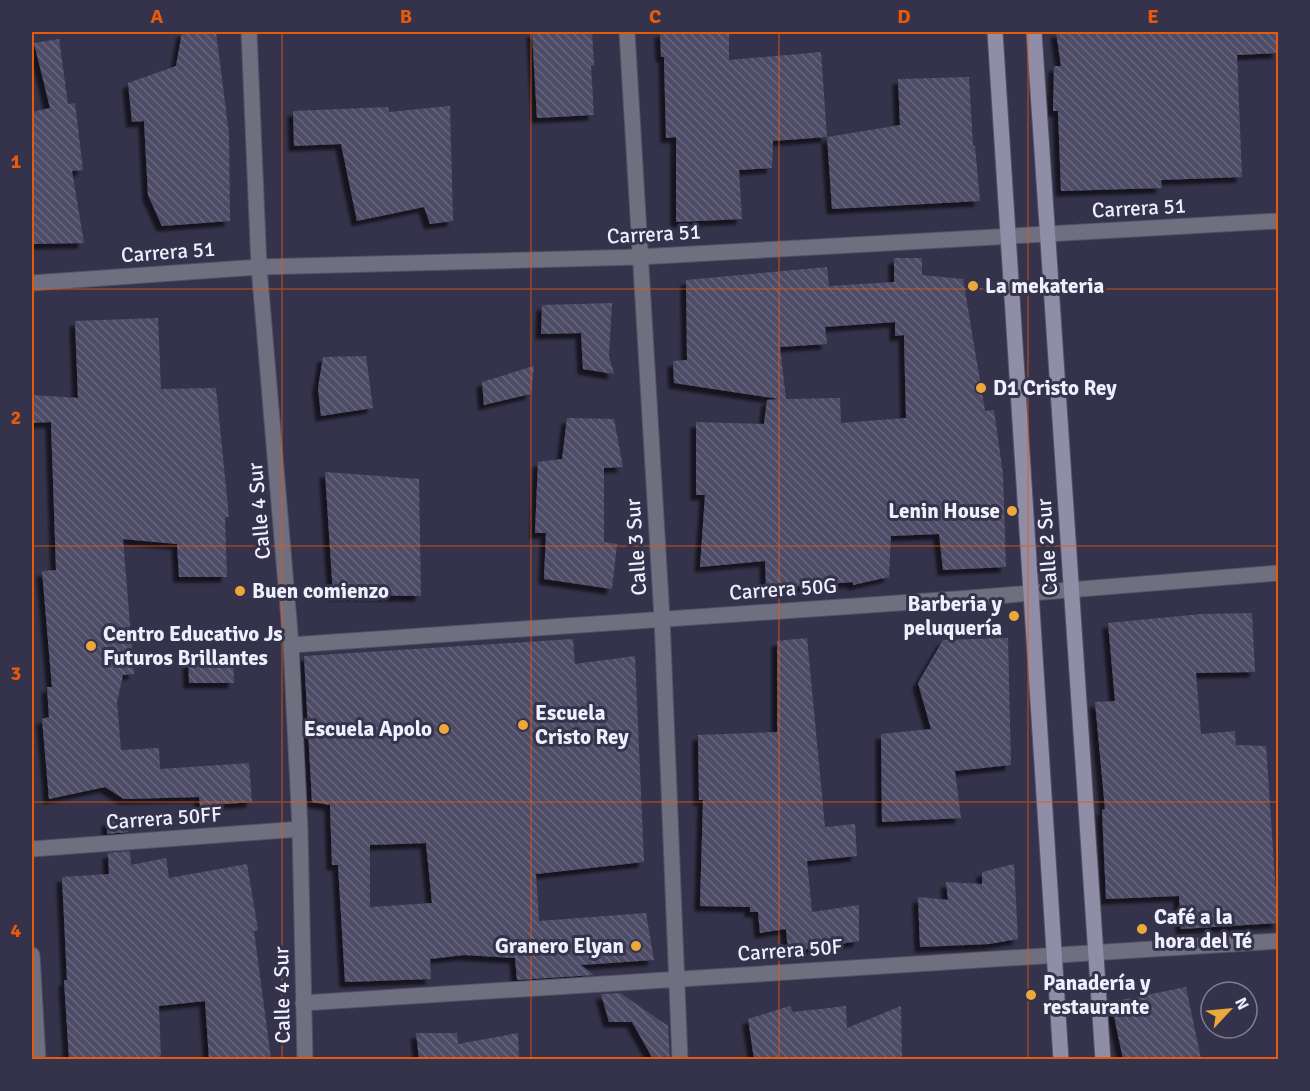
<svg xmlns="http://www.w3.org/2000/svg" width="1310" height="1091" viewBox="0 0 1310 1091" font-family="Signika,sans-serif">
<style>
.building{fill:url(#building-back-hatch);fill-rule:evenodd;filter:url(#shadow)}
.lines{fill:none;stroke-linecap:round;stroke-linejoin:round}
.street-casing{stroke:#535167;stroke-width:17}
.secondary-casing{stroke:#535167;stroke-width:17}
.street{stroke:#706f7f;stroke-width:15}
.secondary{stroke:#908ea7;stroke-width:15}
.grid{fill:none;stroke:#e8590c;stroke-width:1.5;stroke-opacity:0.55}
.poi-dot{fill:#eda83b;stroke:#35334b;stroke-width:2}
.labels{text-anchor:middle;stroke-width:6;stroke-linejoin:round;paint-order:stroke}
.street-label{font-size:21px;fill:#eeeefd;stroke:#35334b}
.poi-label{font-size:21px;font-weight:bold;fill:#eeeefd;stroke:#35334b;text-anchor:start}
.neatline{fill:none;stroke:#e8590c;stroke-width:2}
.grid-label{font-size:20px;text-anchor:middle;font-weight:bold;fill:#e8590c}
</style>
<defs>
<pattern id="building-back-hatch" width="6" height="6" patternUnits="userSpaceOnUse" patternTransform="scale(1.5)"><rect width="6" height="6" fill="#4e4c66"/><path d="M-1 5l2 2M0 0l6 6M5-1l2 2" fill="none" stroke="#68667d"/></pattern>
<filter id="shadow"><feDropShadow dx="-5.5" dy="5.5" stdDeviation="1.5" flood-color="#0009"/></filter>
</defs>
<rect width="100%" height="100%" fill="#35334b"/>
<path class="building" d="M 182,32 L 216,32 L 229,134 L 230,221 L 162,226 L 148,195 L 144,121 L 132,122 L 128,83 L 176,66 Z
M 532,32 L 592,32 L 594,66 L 591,66 L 594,115 L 537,118 Z
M 660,32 L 729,32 L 729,60 L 821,52 L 827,137 L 773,141 L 772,168 L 739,170 L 742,219 L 676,222 L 676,137 L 666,138 L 664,57 L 661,57 Z
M 1056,32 L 1278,32 L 1278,53 L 1237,55 L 1242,177 L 1161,180 L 1162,188 L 1061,191 L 1058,111 L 1053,111 L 1054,66 L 1061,66 Z
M 59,39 L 68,104 L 75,103 L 83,170 L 72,171 L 84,243 L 32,244 L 32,112 L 50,108 L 34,43 Z
M 969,77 L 973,146 L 975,146 L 980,201 L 832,209 L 827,137 L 900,125 L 898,79 Z
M 450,106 L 453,221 L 430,224 L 424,207 L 357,221 L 341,144 L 294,146 L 293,111 L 388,107 L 389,112 Z
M 894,258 L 922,258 L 922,275 L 963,279 L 985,411 L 994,410 L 1003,474 L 1006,567 L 943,570 L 939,534 L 891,536 L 889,577 L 853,585 L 853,582 L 766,589 L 765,561 L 700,567 L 705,495 L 696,495 L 696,422 L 764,424 L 767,400 L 780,399 L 674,383 L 673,361 L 687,360 L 686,280 L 827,267 L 829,286 L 894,282 ZM 895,322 L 895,336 L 904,335 L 906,418 L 841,423 L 840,398 L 786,399 L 780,347 L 827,344 L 825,327 Z
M 612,303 L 609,356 L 614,374 L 583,369 L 581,333 L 541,334 L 542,305 Z
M 158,318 L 161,389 L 216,388 L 229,517 L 225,517 L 227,577 L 179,577 L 177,544 L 123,539 L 134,674 L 123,675 L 117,702 L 121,750 L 159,748 L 160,769 L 249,763 L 252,802 L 200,806 L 199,797 L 124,799 L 105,787 L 49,799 L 42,719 L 49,717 L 47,687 L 52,687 L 42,571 L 56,570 L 51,422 L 32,423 L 32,395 L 78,398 L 75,321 Z
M 366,356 L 373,408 L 321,416 L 318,388 L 323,357 Z
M 534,366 L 531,394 L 484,405 L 482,382 Z
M 567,418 L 614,419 L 623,467 L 604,468 L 604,542 L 617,544 L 612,589 L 544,579 L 546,533 L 535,533 L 538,462 L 562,459 Z
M 325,472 L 419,479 L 421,596 L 333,595 Z
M 1252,613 L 1255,672 L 1196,673 L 1201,734 L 1235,731 L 1236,745 L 1266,746 L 1278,923 L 1181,929 L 1179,896 L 1106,899 L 1102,810 L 1105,809 L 1095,702 L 1115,701 L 1108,623 L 1201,614 Z
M 807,638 L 825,827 L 855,824 L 857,856 L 807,861 L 812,912 L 859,905 L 859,941 L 788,952 L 786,929 L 760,933 L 758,912 L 750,912 L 750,907 L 700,906 L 703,800 L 699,800 L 698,735 L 777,732 L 777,641 Z
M 1008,638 L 1011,765 L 955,771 L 961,818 L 882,822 L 881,734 L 931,729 L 918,683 L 943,640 Z
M 573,639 L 575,664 L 635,656 L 644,862 L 536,874 L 539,921 L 646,913 L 654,960 L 581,965 L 594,975 L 517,980 L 515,958 L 464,955 L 430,959 L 431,979 L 345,982 L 338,865 L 332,865 L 330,805 L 312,802 L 304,656 ZM 426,843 L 432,903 L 370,907 L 370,845 Z
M 233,654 L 234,683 L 189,683 L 188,655 Z
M 127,819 L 128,832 L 107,834 L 107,820 Z
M 130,851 L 131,865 L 166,858 L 169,878 L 247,864 L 258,930 L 254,931 L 271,1059 L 209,1059 L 205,1001 L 159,1006 L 161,1059 L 69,1059 L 64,980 L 67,980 L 62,877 L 109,874 L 108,853 Z
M 1014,864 L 1018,939 L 989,944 L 920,947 L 918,897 L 948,900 L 946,882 L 982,884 L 982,872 Z
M 1186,987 L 1201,1059 L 1123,1059 L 1111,1002 Z
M 620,993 L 668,1026 L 670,1059 L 653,1059 L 632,1022 L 609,1022 L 601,994 Z
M 790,1006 L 793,1012 L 846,1006 L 847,1028 L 901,1006 L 902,1059 L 754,1059 L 748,1019 Z
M 416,1033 L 457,1033 L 458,1044 L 518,1033 L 519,1059 L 419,1059 Z"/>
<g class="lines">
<defs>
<path id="street" d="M 249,32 L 259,267 L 291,645 L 300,829 L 305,1060
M 627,32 L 662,618 L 680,1060
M 32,283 L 259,267 L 639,257 L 1278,221
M 291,645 L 970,598 L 1278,573
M 32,849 L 300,829
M 32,955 L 38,1060
M 303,1003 L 1278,941"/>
<path id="secondary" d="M 995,32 L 1061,1060
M 1034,32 L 1103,1060"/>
</defs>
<use href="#street" class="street-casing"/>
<use href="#secondary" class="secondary-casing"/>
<use href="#street" class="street"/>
<use href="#secondary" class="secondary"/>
</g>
<path class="grid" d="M 282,32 L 282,1060M 531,32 L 531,1060M 779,32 L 779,1060M 1028,32 L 1028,1060M 32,289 L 1278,289M 32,546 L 1278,546M 32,802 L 1278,802"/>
<g class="poi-dot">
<circle cx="973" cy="286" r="6"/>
<circle cx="981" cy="388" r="6"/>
<circle cx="1012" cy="511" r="6"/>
<circle cx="240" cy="591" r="6"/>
<circle cx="1014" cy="616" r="6"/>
<circle cx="91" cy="646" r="6"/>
<circle cx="523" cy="725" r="6"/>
<circle cx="444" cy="729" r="6"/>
<circle cx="1142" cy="929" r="6"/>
<circle cx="636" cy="946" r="6"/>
<circle cx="1031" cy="995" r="6"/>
</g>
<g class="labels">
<g class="street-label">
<text transform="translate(1139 208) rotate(-3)" y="7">Carrera 51</text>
<text transform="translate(654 234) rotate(-3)" y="7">Carrera 51</text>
<text transform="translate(168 252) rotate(-4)" y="7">Carrera 51</text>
<text transform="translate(259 511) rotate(-95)" y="7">Calle 4 Sur</text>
<text transform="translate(636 547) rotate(-94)" y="7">Calle 3 Sur</text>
<text transform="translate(1047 547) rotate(-94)" y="7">Calle 2 Sur</text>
<text transform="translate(783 589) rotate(-4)" y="7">Carrera 50G</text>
<text transform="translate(164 818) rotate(-4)" y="7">Carrera 50FF</text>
<text transform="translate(790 950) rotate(-4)" y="7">Carrera 50F</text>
<text transform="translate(282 995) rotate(-91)" y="7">Calle 4 Sur</text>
</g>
<g class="poi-label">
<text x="985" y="293">La mekateria</text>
<text x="993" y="395">D1 Cristo Rey</text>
<text x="1000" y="518" text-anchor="end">Lenin House</text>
<text x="252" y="598">Buen comienzo</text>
<text x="1002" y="611" text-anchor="end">Barberia y<tspan x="1002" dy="24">peluquería</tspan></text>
<text x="103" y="641">Centro Educativo Js<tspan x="103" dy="24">Futuros Brillantes</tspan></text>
<text x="535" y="720">Escuela<tspan x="535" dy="24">Cristo Rey</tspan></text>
<text x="432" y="736" text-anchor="end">Escuela Apolo</text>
<text x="1154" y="924">Café a la<tspan x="1154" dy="24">hora del Té</tspan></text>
<text x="624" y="953" text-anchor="end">Granero Elyan</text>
<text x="1043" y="990">Panadería y<tspan x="1043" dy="24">restaurante</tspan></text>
</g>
</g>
<rect width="1310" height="1091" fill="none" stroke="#35334b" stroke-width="66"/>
<g transform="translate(1229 1010) rotate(64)"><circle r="28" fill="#35334b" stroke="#7f7e92" stroke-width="1.5"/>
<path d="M0-4.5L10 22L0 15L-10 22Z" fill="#eda83b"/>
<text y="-9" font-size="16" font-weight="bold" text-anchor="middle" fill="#eeeefd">N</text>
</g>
<rect x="33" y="33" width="1244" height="1025" class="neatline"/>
<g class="grid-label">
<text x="157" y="23">A</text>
<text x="406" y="23">B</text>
<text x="655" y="23">C</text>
<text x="904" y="23">D</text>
<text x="1153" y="23">E</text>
<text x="16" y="168">1</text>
<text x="16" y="424">2</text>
<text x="16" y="680">3</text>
<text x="16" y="937">4</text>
</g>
</svg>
